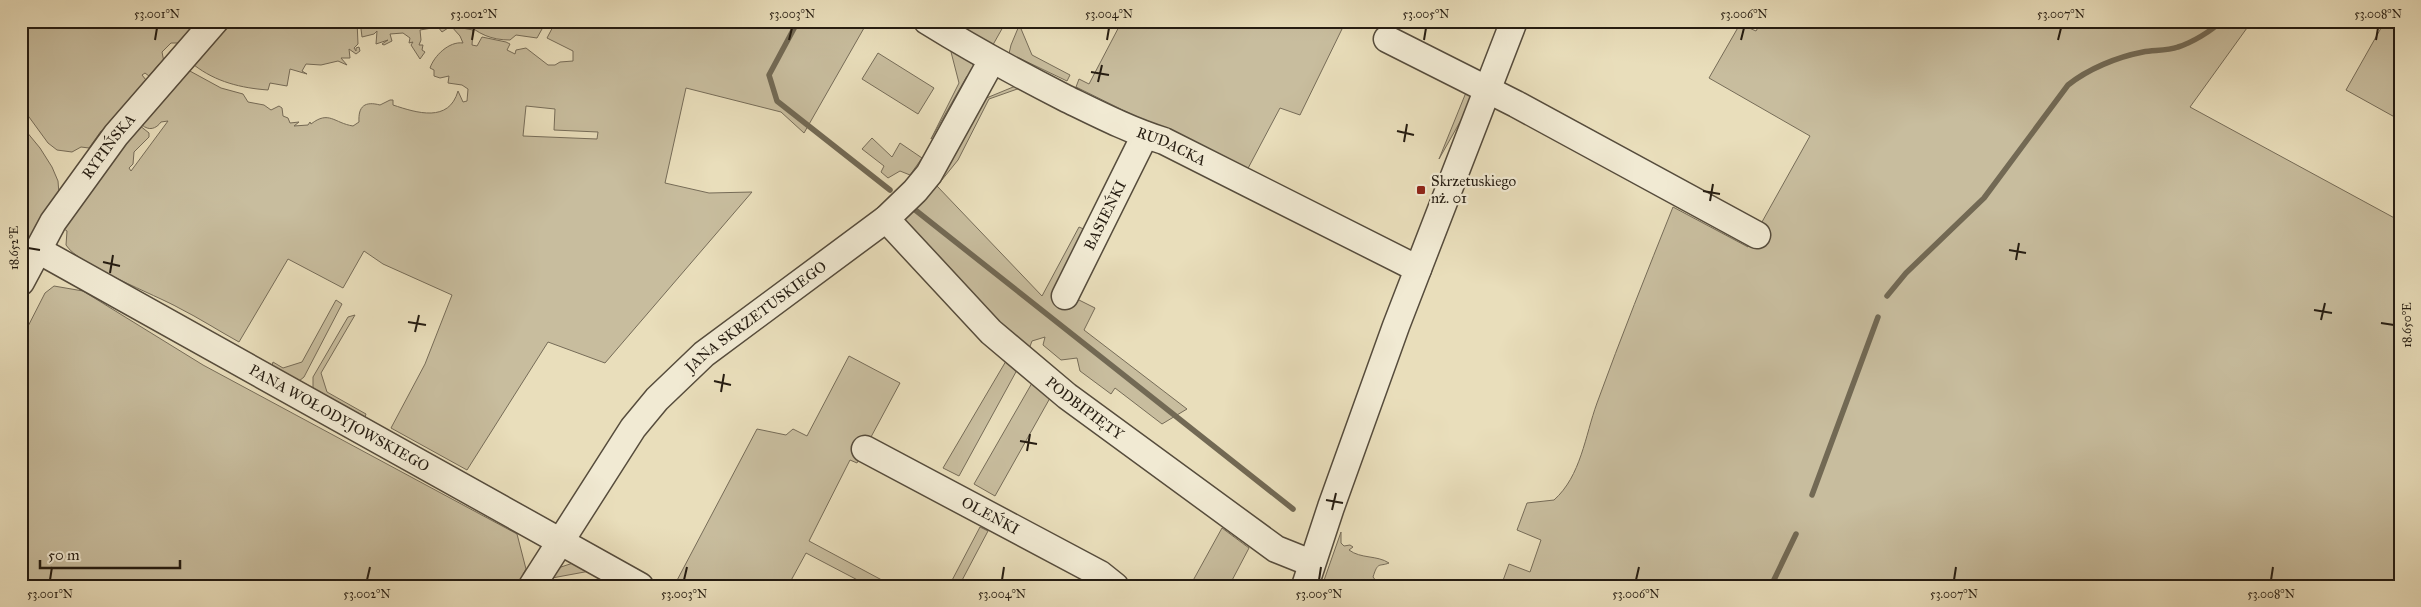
<svg xmlns="http://www.w3.org/2000/svg" width="2421" height="607" viewBox="0 0 2421 607" font-family="'IM FELL Great Primer',serif">
<style>
.green{fill:#c8bd9e;stroke:#766c58;fill-rule:evenodd}
.lines{fill:none;stroke-linecap:round;stroke-linejoin:round}
.stream{stroke:#726954;stroke-width:5.5}
.minor-casing{stroke:#564c3c;stroke-width:29}
.minor{stroke:#f1ead3;stroke-width:26}
.ticks{fill:none;stroke:#251c11;stroke-width:2}
.poi-dot{fill:#8f2418;stroke:#f1ead3;stroke-width:2}
.labels{text-anchor:middle;stroke-width:4.5;stroke-linejoin:round;paint-order:stroke}
.street-label{font-size:15px;fill:#251c11;stroke:#f1ead3}
.poi-label{font-size:15px;fill:#251c11;stroke:#f1ead3;text-anchor:start}
.neatline{fill:none;stroke:#251c11;stroke-width:2}
.ticks-label{font-size:12px;text-anchor:middle;fill:#251c11}
</style>
<rect width="100%" height="100%" fill="#e9debb"/>
<filter id="stains"><feTurbulence type="fractalNoise" baseFrequency=".004" numOctaves="4"/><feColorMatrix values="0 0 0 0 .2 0 0 0 0 .09 0 0 0 0 .02 0 0 0 .5 -.17"/></filter>
<radialGradient id="worn" r=".72"><stop offset=".6" stop-color="#630" stop-opacity="0"/><stop offset="1" stop-color="#630" stop-opacity=".3"/></radialGradient>
<path class="green" d="M 38,21 L 203,21 L 184,43 L 171,43 L 162,52 L 164,62 L 162,65 L 159,64 L 149,76 L 145,73 L 142,75 L 146,80 L 104,131 L 101,131 L 89,148 L 81,147 L 72,152 L 57,150 L 48,143 L 21,106 L 21,28 Z
M 222,21 L 357,21 L 358,44 L 354,48 L 356,51 L 356,48 L 359,47 L 360,51 L 356,54 L 349,49 L 350,58 L 341,58 L 347,65 L 338,61 L 321,65 L 306,64 L 302,71 L 307,74 L 290,69 L 287,86 L 270,83 L 268,90 C 241,88 216,82 194,65 L 188,70 L 221,88 L 243,94 L 248,102 L 264,105 L 271,110 L 279,106 L 282,108 L 283,116 L 288,118 L 290,123 L 299,122 L 294,126 L 308,125 L 310,122 L 311,124 C 329,110 334,123 353,126 L 359,122 C 358,106 365,101 380,105 L 390,100 L 393,100 L 393,105 C 417,113 449,123 458,91 L 463,102 L 467,101 L 468,89 L 462,85 L 448,83 L 449,76 L 440,78 L 434,76 L 434,70 L 430,68 C 434,56 449,41 463,43 L 460,36 L 451,26 L 442,32 L 438,27 L 420,30 L 421,40 L 419,45 L 423,45 L 422,50 L 425,52 L 420,59 L 411,45 L 413,42 L 409,43 L 410,38 L 403,33 L 390,34 L 392,41 L 384,45 L 382,44 L 388,40 L 376,44 L 377,31 L 374,34 L 362,37 L 360,21 L 459,21 L 457,22 L 462,28 L 473,30 L 472,45 L 477,46 L 482,37 L 506,42 L 510,44 L 507,50 L 515,54 L 516,50 L 526,48 L 548,65 L 555,65 L 560,62 L 573,61 L 573,51 L 547,38 L 556,21 L 868,21 L 804,133 L 781,112 L 686,88 L 665,183 L 709,193 L 752,192 L 605,363 L 548,342 L 467,470 L 391,428 L 425,364 L 452,295 L 383,264 L 364,251 L 343,288 L 288,259 L 239,342 C 219,331 199,318 179,308 C 156,295 78,265 66,245 L 67,231 L 64,229 L 68,218 L 139,125 L 149,133 L 149,137 L 134,152 L 133,164 L 129,168 L 131,171 L 168,121 L 161,122 C 156,129 149,131 142,125 ZM 526,106 L 555,109 L 554,130 L 598,132 L 597,139 L 523,136 Z
M 464,21 L 540,21 L 542,29 L 537,38 L 516,35 L 510,40 C 491,40 478,34 464,21 Z
M 940,21 L 1001,21 L 1003,27 L 990,50 Z
M 1021,21 L 1019,24 L 1032,55 L 1070,75 L 1067,81 L 1019,58 L 1015,63 L 1008,58 L 1011,45 Z
M 1122,21 L 1327,21 L 1342,29 L 1300,115 L 1280,108 L 1245,174 L 1129,119 L 1131,114 L 1076,87 L 1079,79 L 1089,84 Z
M 1762,21 L 2252,21 L 2190,107 L 2400,221 L 2400,576 L 2394,586 L 1501,586 L 1509,564 L 1530,572 L 1541,540 L 1517,530 L 1527,503 L 1554,500 C 1581,476 1585,436 1597,403 C 1621,337 1647,272 1673,207 L 1748,247 L 1810,136 L 1709,78 L 1740,24 L 1756,31 Z
M 2385,21 L 2400,21 L 2400,120 L 2346,90 Z
M 950,48 L 975,66 L 972,79 L 967,76 L 931,139 L 959,83 Z
M 878,53 L 934,88 L 918,114 L 862,79 Z
M 1018,85 L 1023,87 L 989,99 L 958,160 L 937,186 L 1042,296 L 1079,227 L 1088,231 L 1071,296 L 1095,308 L 1084,330 L 1187,409 L 1162,424 L 1115,388 L 1111,394 L 1080,371 L 1077,358 L 1061,360 L 1043,345 L 1045,337 L 1032,341 L 1029,349 L 1002,323 L 997,329 L 904,223 L 905,218 L 984,99 Z
M 1467,90 L 1472,98 L 1469,106 L 1439,159 Z
M 21,125 L 40,148 L 52,167 L 58,181 L 59,194 L 21,263 Z
M 872,138 L 892,157 L 900,143 L 922,158 L 910,175 L 900,171 L 888,178 L 881,172 L 884,166 L 862,149 Z
M 54,286 L 83,291 L 203,365 L 517,534 L 526,569 L 523,574 L 528,576 L 522,586 L 21,586 L 21,340 L 45,293 Z
M 336,300 L 342,304 L 304,377 L 299,381 L 272,366 L 273,362 L 283,368 L 302,362 Z
M 355,315 L 321,373 L 327,392 L 366,414 L 365,417 L 313,388 L 313,377 L 348,317 Z
M 849,356 L 900,383 L 857,463 L 850,460 L 809,541 L 893,586 L 869,586 L 806,553 L 788,586 L 674,586 L 757,429 L 786,435 L 793,429 L 807,436 Z
M 1006,361 L 1017,370 L 959,476 L 943,468 Z
M 1032,383 L 1050,398 L 995,496 L 974,484 Z
M 980,527 L 988,531 L 959,586 L 949,586 Z
M 1222,528 L 1249,548 L 1229,586 L 1190,586 Z
M 1341,532 L 1341,543 L 1344,546 L 1350,545 L 1353,547 L 1349,550 C 1361,559 1377,555 1389,563 C 1379,567 1378,561 1373,577 L 1377,582 L 1375,586 L 1322,586 Z
M 576,562 L 590,571 L 552,578 L 558,568 Z"/>
<g class="lines">
<path class="stream" d="M 798,21 L 769,75 L 777,101 L 890,190
M 914,209 L 1293,509
M 1887,296 L 1906,273 L 1984,198 L 2068,85 C 2088,69 2117,57 2143,52 C 2154,50 2167,51 2178,47 C 2191,43 2212,31 2221,21
M 1812,495 L 1878,317
M 1771,586 L 1796,534"/>
<defs>
<g id="minor">
<path id="s1" d="M 927,21 C 972,49 1018,74 1065,98 C 1098,114 1129,130 1164,141 L 1418,269"/>
<path d="M 1387,39 L 1516,104 L 1757,235"/>
<path id="s2" d="M 886,219 L 991,332 L 1067,396 L 1276,549 L 1311,563"/>
<path id="s3" d="M 38,250 L 640,586"/>
<path id="s4" d="M 21,282 L 53,222 L 116,135 L 215,21"/>
<path id="s5" d="M 1065,296 L 1145,135"/>
<path id="s6" d="M 865,449 L 1100,574 L 1115,586"/>
<path id="s7" d="M 532,586 L 633,428 L 657,399 L 704,354 L 886,219 L 915,191 L 929,174 L 992,60"/>
<path d="M 1305,586 L 1331,507 L 1396,326 L 1514,21"/>
</g>
</defs>
<use href="#minor" class="minor-casing"/>
<use href="#minor" class="minor"/>
</g>
<path class="ticks" d="M 155,40 L 157,28M 472,40 L 474,28M 789,40 L 792,28M 1107,40 L 1109,28M 1424,40 L 1426,28M 1741,40 L 1744,28M 2058,40 L 2061,28M 2376,40 L 2378,28M 1091,72 L 1109,75M 1098,82 L 1102,65M 1397,131 L 1414,135M 1404,142 L 1407,124M 1703,191 L 1720,194M 1710,201 L 1713,184M 28,248 L 40,250M 2009,250 L 2026,253M 2016,260 L 2019,243M 103,262 L 120,266M 110,273 L 113,255M 2314,310 L 2332,313M 2321,320 L 2325,303M 408,322 L 426,325M 2381,323 L 2394,325M 415,332 L 419,315M 714,381 L 731,385M 721,392 L 724,374M 1020,441 L 1037,444M 1027,451 L 1030,434M 1326,500 L 1343,503M 1332,510 L 1336,493M 50,580 L 52,567M 367,580 L 370,567M 684,580 L 687,567M 1002,580 L 1004,567M 1319,580 L 1321,567M 1636,580 L 1639,567M 1954,580 L 1956,567M 2271,580 L 2273,567"/>
<rect class="poi-dot" x="1416" y="185" width="10" height="10" rx="2.5"/>
<g class="labels">
<g class="street-label">
<text dy="5" stroke="none"><textPath href="#s4" startOffset="162">RYPIŃSKA</textPath></text>
<text dy="5" stroke="none"><textPath href="#s1" startOffset="275">RUDACKA</textPath></text>
<text dy="5" stroke="none"><textPath href="#s5" startOffset="90">BASIEŃKI</textPath></text>
<text dy="5" stroke="none"><textPath href="#s7" startOffset="354">JANA SKRZETUSKIEGO</textPath></text>
<text dy="5" stroke="none"><textPath href="#s2" startOffset="275">PODBIPIĘTY</textPath></text>
<text dy="5" stroke="none"><textPath href="#s3" startOffset="345">PANA WOŁODYJOWSKIEGO</textPath></text>
<text dy="5" stroke="none"><textPath href="#s6" startOffset="142">OLEŃKI</textPath></text>
</g>
<g class="poi-label">
<text x="1431" y="186">Skrzetuskiego<tspan x="1431" dy="17">nż. 01</tspan></text>
</g>
</g>
<rect width="2421" height="607" fill="none" stroke="#e9debb" stroke-width="55"/>
<path d="M40 560v8h140v-8" fill="none" stroke="#251c11" stroke-width="2.5"/>
<text x="48" y="560" font-size="15" fill="#251c11" stroke="#f1ead3" stroke-width="4" paint-order="stroke">50 m</text>
<rect x="28" y="28" width="2366" height="552" class="neatline"/>
<g class="ticks-label">
<text x="157" y="18">53.001°N</text>
<text x="474" y="18">53.002°N</text>
<text x="792" y="18">53.003°N</text>
<text x="1109" y="18">53.004°N</text>
<text x="1426" y="18">53.005°N</text>
<text x="1744" y="18">53.006°N</text>
<text x="2061" y="18">53.007°N</text>
<text x="2378" y="18">53.008°N</text>
<text transform="translate(14 248) rotate(-90)" y="4">18.652°E</text>
<text transform="translate(2407 325) rotate(-90)" y="4">18.650°E</text>
<text x="50" y="598">53.001°N</text>
<text x="367" y="598">53.002°N</text>
<text x="684" y="598">53.003°N</text>
<text x="1002" y="598">53.004°N</text>
<text x="1319" y="598">53.005°N</text>
<text x="1636" y="598">53.006°N</text>
<text x="1954" y="598">53.007°N</text>
<text x="2271" y="598">53.008°N</text>
</g>
<rect width="100%" height="100%" filter="url(#stains)"/>
<rect width="100%" height="100%" fill="url(#worn)"/>
</svg>
